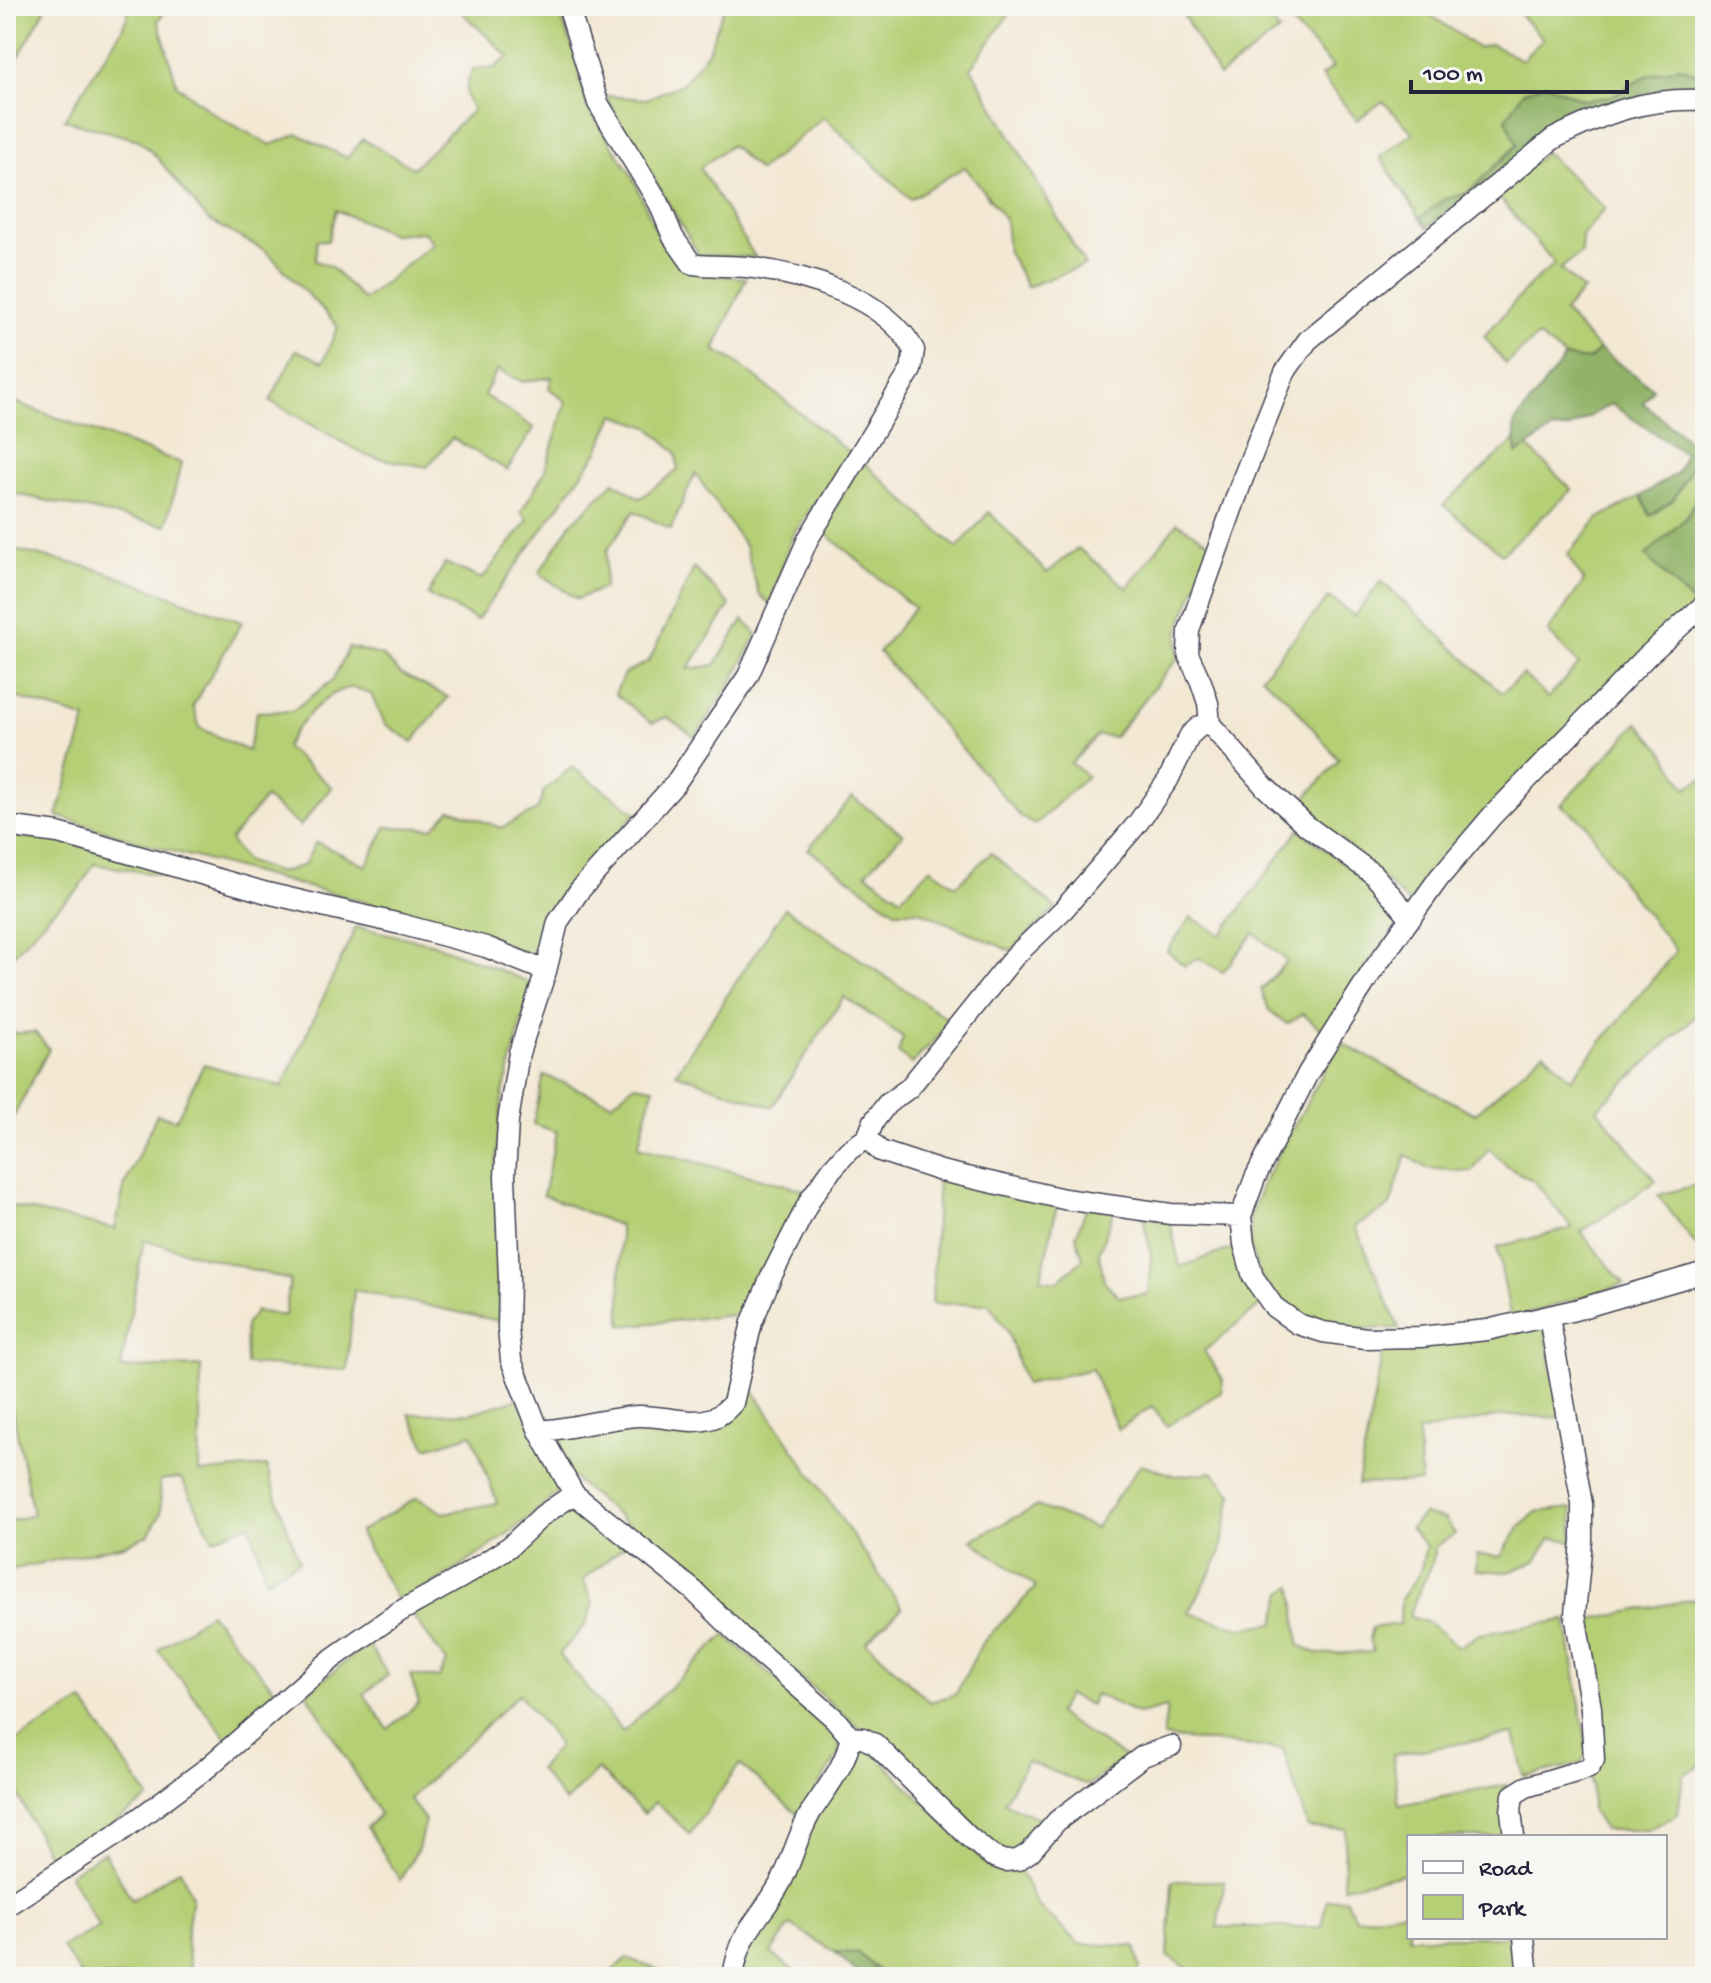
<svg xmlns="http://www.w3.org/2000/svg" width="1711" height="1983" viewBox="0 0 1711 1983" font-family="'Gochi Hand',sans-serif">
<style>
.green{fill:#b5cf74;stroke:#6c7858;stroke-width:2;fill-rule:evenodd}
.forest{fill:#90b266;stroke:#596a50;stroke-width:2}
.lines{fill:none;stroke-linecap:round;stroke-linejoin:round}
.minor-casing{stroke:#414052;stroke-width:23}
.minor{stroke:#fff;stroke-width:20}
</style>
<rect width="100%" height="100%" fill="#f6f6f2"/>
<filter id="ink" filterUnits="userSpaceOnUse"><feTurbulence type="fractalNoise" baseFrequency=".0125" numOctaves="2"/><feDisplacementMap in="SourceGraphic" scale="16" xChannelSelector="R" yChannelSelector="G"/><feConvolveMatrix kernelMatrix="1 2 1 2 8 2 1 2 1" color-interpolation-filters="sRGB"/></filter>
<filter id="wash" filterUnits="userSpaceOnUse"><feTurbulence type="fractalNoise" baseFrequency=".006" numOctaves="4" result="noise"/><feDisplacementMap in="SourceGraphic" scale="32" xChannelSelector="R" yChannelSelector="G"/><feGaussianBlur stdDeviation="1.8" result="paint"/><feColorMatrix in="noise" values="0 0 0 0 0 0 0 0 0 0 0 0 0 0 0 0 0 1.4 0 .05"/><feComposite in="paint" operator="in"/></filter>
<g filter="url(#wash)">
<rect width="100%" height="100%" fill="#f3e8d4"/>
<path class="green" d="M 6,6 L 47,6 L 14,65 L 6,67 Z
M 124,6 L 170,6 L 158,20 L 177,85 L 214,114 L 270,145 L 298,134 L 347,158 L 363,139 L 413,168 L 473,110 C 463,95 465,85 473,69 L 494,68 L 509,57 L 455,6 L 556,6 L 576,55 L 586,105 L 631,174 L 662,244 L 680,267 L 705,274 L 746,278 L 714,350 L 735,361 L 850,453 L 792,536 L 770,604 L 759,594 L 745,546 L 695,473 L 671,529 L 634,511 L 607,551 L 604,588 L 577,599 L 539,573 L 571,524 L 614,482 L 640,498 L 678,470 L 676,452 L 649,427 L 614,415 L 597,453 L 477,620 L 428,595 L 445,563 L 482,579 L 528,520 L 521,512 L 544,473 L 566,402 L 549,388 L 552,377 L 523,382 L 497,370 L 484,395 L 534,428 L 507,470 L 452,438 L 427,467 L 367,456 L 270,401 L 296,350 L 323,362 L 338,326 L 266,251 L 208,220 L 156,156 L 139,140 L 64,120 L 121,31 L 129,12 ZM 336,210 L 392,234 L 424,232 L 433,243 L 364,300 L 330,266 L 315,261 L 317,240 L 328,241 Z
M 725,6 L 1015,6 L 971,68 L 1085,265 L 1027,287 L 1008,252 L 1005,219 L 965,167 L 910,199 L 824,117 L 759,171 L 731,145 L 700,168 L 755,257 L 699,255 L 605,96 L 646,99 L 682,84 L 708,51 Z
M 1178,6 L 1259,6 L 1279,31 L 1219,76 Z
M 1311,6 L 1418,6 L 1478,48 L 1491,44 L 1522,60 L 1543,39 L 1512,6 L 1705,6 L 1705,76 L 1679,67 L 1646,76 L 1610,97 L 1584,100 L 1545,84 L 1518,145 L 1467,193 L 1443,200 L 1420,218 L 1380,157 L 1413,133 L 1383,101 L 1357,120 L 1321,76 L 1333,67 L 1291,22 Z
M 1545,152 L 1605,208 L 1582,236 L 1581,253 L 1560,269 L 1583,290 L 1564,312 L 1599,349 L 1589,360 L 1565,357 L 1538,336 L 1506,364 L 1484,336 L 1530,285 L 1555,264 L 1498,196 Z
M 6,399 L 181,463 L 166,526 L 6,492 Z
M 1515,440 L 1517,453 L 1528,447 L 1572,490 L 1502,554 L 1443,505 Z
M 862,461 L 957,548 L 989,512 L 1047,573 L 1078,548 L 1127,588 L 1177,523 L 1212,544 L 1179,630 L 1177,659 L 1114,737 L 1098,735 L 1071,763 L 1087,776 L 1035,825 L 1021,817 L 879,652 L 914,608 L 822,530 Z
M 1692,467 L 1705,477 L 1705,483 L 1687,517 L 1646,555 L 1694,605 L 1409,903 L 1301,803 L 1339,760 L 1290,701 L 1261,677 L 1329,597 L 1355,616 L 1381,581 L 1502,693 L 1523,674 L 1548,698 L 1579,664 L 1548,632 L 1584,581 L 1567,555 L 1599,518 L 1641,496 L 1650,516 L 1673,500 Z
M 6,548 L 97,569 L 242,622 L 193,706 L 200,728 L 248,751 L 257,712 L 292,711 L 333,680 L 349,647 L 383,656 L 401,674 L 448,697 L 413,742 L 385,724 L 371,694 C 366,692 357,688 352,688 C 327,688 295,728 285,747 L 332,787 L 300,826 L 265,798 L 230,840 L 245,861 L 279,873 L 304,865 L 316,842 L 366,866 L 386,827 L 433,828 L 451,809 L 501,828 L 537,810 L 544,791 L 572,767 L 636,813 L 599,852 L 548,914 L 536,956 L 444,923 L 153,846 L 57,816 L 86,719 L 6,694 Z
M 694,568 L 730,605 L 688,669 L 715,665 L 743,620 L 757,634 L 732,682 L 695,737 L 667,717 L 652,723 L 615,694 L 624,674 L 649,661 Z
M 1638,723 L 1664,752 L 1686,788 L 1705,777 L 1705,1007 L 1597,1109 L 1656,1181 L 1581,1232 L 1624,1284 L 1511,1319 L 1497,1247 L 1572,1228 L 1534,1181 L 1508,1167 L 1489,1148 L 1472,1172 L 1427,1168 L 1406,1155 L 1390,1206 L 1355,1226 L 1399,1328 L 1349,1329 L 1306,1318 L 1282,1303 L 1262,1278 L 1251,1250 L 1250,1218 L 1264,1181 L 1340,1042 L 1475,1114 L 1544,1052 L 1571,1079 L 1676,951 L 1624,885 L 1586,824 L 1561,805 Z
M 852,797 L 903,834 L 866,873 L 901,898 L 931,868 L 956,886 L 991,853 L 1056,908 L 1011,951 L 920,911 L 895,911 L 808,849 Z
M 1299,830 L 1359,875 L 1399,921 L 1323,1031 L 1303,1014 L 1287,1024 L 1269,1010 L 1261,990 L 1287,961 L 1254,933 L 1223,972 L 1198,958 L 1185,966 L 1167,951 L 1191,917 L 1221,935 Z
M 6,836 L 58,840 L 172,872 L 167,876 L 94,864 L 78,890 L 51,913 L 6,963 Z
M 785,908 L 952,1022 L 912,1064 L 898,1053 L 903,1037 L 844,997 L 772,1107 L 676,1073 Z
M 356,927 L 431,943 L 532,983 L 502,1097 L 495,1178 L 499,1321 L 354,1290 L 347,1370 L 246,1364 L 245,1325 L 256,1311 L 285,1316 L 290,1280 L 144,1240 L 121,1368 L 201,1366 L 199,1473 L 266,1466 L 299,1561 L 266,1580 L 250,1524 L 213,1539 L 181,1478 L 160,1480 L 161,1513 L 148,1535 L 124,1545 L 10,1570 L 6,1567 L 6,1522 L 33,1515 L 6,1375 L 6,1205 L 115,1229 L 125,1184 L 157,1114 L 176,1120 L 204,1064 L 282,1087 Z
M 35,1032 L 49,1049 L 6,1131 L 6,1034 Z
M 544,1075 L 612,1103 L 635,1084 L 654,1087 L 638,1147 L 805,1190 L 745,1314 L 621,1326 L 620,1226 L 543,1195 L 557,1132 L 533,1124 Z
M 938,1175 L 1058,1201 L 1041,1279 L 1057,1282 L 1083,1259 L 1076,1236 L 1087,1207 L 1114,1210 L 1099,1252 L 1104,1281 L 1119,1297 L 1148,1294 L 1151,1254 L 1143,1217 L 1170,1221 L 1180,1267 L 1236,1247 L 1261,1305 L 1204,1351 L 1223,1380 L 1221,1392 L 1167,1426 L 1152,1406 L 1118,1430 L 1092,1369 L 1025,1384 L 1008,1332 L 989,1304 L 932,1304 Z
M 1705,1183 L 1705,1257 L 1658,1195 Z
M 1544,1323 L 1560,1418 L 1506,1415 L 1418,1432 L 1421,1482 L 1358,1484 L 1384,1344 Z
M 749,1384 L 902,1608 L 866,1642 L 930,1702 L 956,1694 L 982,1643 L 1036,1587 L 971,1540 L 1037,1506 L 1095,1528 L 1141,1464 L 1176,1476 L 1213,1472 L 1232,1494 L 1220,1555 L 1189,1613 L 1241,1628 L 1275,1623 L 1283,1592 L 1293,1586 L 1299,1645 L 1319,1654 L 1373,1652 L 1369,1639 L 1372,1628 L 1400,1624 L 1401,1599 L 1420,1572 L 1426,1546 L 1410,1528 L 1423,1514 L 1445,1519 L 1455,1534 L 1435,1547 C 1434,1573 1414,1591 1410,1617 L 1429,1623 L 1458,1647 L 1480,1634 L 1566,1620 L 1588,1753 L 1580,1764 L 1524,1776 L 1514,1734 L 1393,1755 L 1399,1805 L 1507,1785 L 1506,1837 L 1409,1837 L 1409,1877 L 1408,1873 L 1343,1887 L 1346,1829 L 1308,1828 L 1283,1749 L 1163,1737 L 1167,1707 L 1139,1714 L 1095,1694 L 1090,1705 L 1068,1695 L 1057,1714 L 1126,1758 L 1087,1785 L 1027,1761 L 1004,1802 L 1048,1823 L 1015,1854 L 1000,1854 L 960,1818 L 880,1735 L 860,1728 L 761,1644 L 722,1603 L 568,1474 L 546,1436 L 606,1426 L 702,1430 L 739,1410 Z
M 518,1399 L 548,1461 L 558,1492 C 510,1536 456,1572 399,1604 L 359,1532 L 417,1498 L 444,1513 L 497,1503 L 472,1434 L 427,1448 L 409,1414 L 471,1413 Z
M 574,1501 L 626,1544 L 583,1580 L 593,1603 L 586,1624 L 559,1654 L 623,1732 L 725,1635 L 842,1737 L 837,1757 L 799,1816 L 740,1764 L 690,1834 L 655,1802 L 644,1814 L 598,1769 L 565,1802 L 539,1769 L 559,1745 L 519,1694 L 409,1799 L 425,1820 L 418,1849 L 400,1880 L 367,1827 L 380,1814 L 307,1693 L 368,1644 L 388,1675 L 364,1694 L 388,1729 L 419,1703 L 410,1675 L 439,1678 L 447,1662 L 413,1616 Z
M 1572,1508 L 1573,1541 L 1551,1538 L 1536,1561 L 1509,1572 L 1476,1570 L 1477,1555 L 1501,1556 L 1519,1528 L 1536,1512 Z
M 1705,1597 L 1705,1764 L 1699,1765 L 1683,1776 L 1678,1814 L 1648,1830 L 1604,1830 L 1592,1811 L 1586,1620 Z
M 210,1613 L 280,1696 L 229,1741 L 158,1650 Z
M 83,1701 L 149,1798 L 53,1866 L 6,1771 L 6,1747 Z
M 861,1748 L 873,1752 L 990,1868 L 1019,1870 L 1038,1906 L 1079,1944 L 1135,1946 L 1140,1968 L 1135,1977 L 886,1977 L 858,1953 L 835,1952 L 790,1925 L 771,1953 L 802,1977 L 739,1977 L 742,1962 C 779,1890 812,1812 861,1748 Z
M 104,1852 L 132,1900 L 180,1869 L 192,1897 L 186,1939 L 192,1977 L 82,1977 L 62,1947 L 99,1927 L 69,1874 Z
M 1172,1881 L 1225,1881 L 1217,1927 L 1322,1927 L 1327,1900 L 1347,1899 L 1355,1919 L 1409,1911 L 1409,1937 L 1513,1937 L 1517,1977 L 1429,1977 L 1427,1971 L 1397,1977 L 1202,1977 L 1168,1956 Z
M 627,1958 L 677,1977 L 605,1977 Z"/>
<path class="forest" d="M 1679,67 L 1705,76 L 1705,92 L 1677,90 L 1600,106 L 1544,138 L 1427,228 L 1420,218 L 1443,200 L 1467,193 L 1517,145 L 1506,119 L 1523,92 L 1545,84 L 1584,100 L 1610,97 L 1646,76 Z
M 1599,349 L 1653,388 L 1643,403 L 1705,454 L 1705,477 L 1692,467 L 1673,500 L 1650,516 L 1641,496 L 1677,473 L 1685,454 L 1611,404 L 1570,428 L 1552,430 L 1517,454 L 1514,424 L 1565,357 L 1589,360 Z
M 1705,483 L 1705,594 L 1694,605 L 1646,555 L 1687,517 Z
M 835,1952 L 858,1953 L 886,1977 L 862,1977 Z"/>
</g>
<g filter="url(#ink)">
<g class="lines">
<defs>
<path id="minor" d="M 568,6 L 598,103 L 659,203 L 673,237 L 692,264 C 710,267 729,265 747,267 C 803,274 886,297 914,350 L 911,370 L 808,539 L 748,676 L 675,784 L 579,891 L 558,922 L 546,971 L 519,1053 L 508,1121 L 505,1176 L 509,1279 L 508,1329 L 511,1360 L 539,1431 L 574,1494 L 693,1590 L 740,1636 L 834,1718 L 850,1737 C 848,1763 825,1790 811,1812 C 798,1834 793,1858 782,1880 C 762,1919 740,1927 733,1977
M 1705,604 L 1647,656 L 1492,816 L 1439,878 L 1371,973 L 1308,1073 L 1255,1178 L 1241,1216 L 1244,1244 L 1253,1277 L 1274,1307 L 1298,1324 L 1323,1332 L 1366,1338 L 1420,1337 L 1487,1330 L 1575,1310 L 1705,1272
M 6,826 L 58,833 L 267,893 L 400,924 L 486,947 L 546,971
M 1411,918 L 1373,874 L 1307,826 L 1265,787 L 1210,724 L 1208,703 L 1201,682 L 1188,654 L 1189,630 L 1243,478 L 1285,372 L 1308,340 L 1553,139 C 1604,113 1647,97 1705,100
M 867,1138 L 880,1151 L 941,1171 L 1064,1199 L 1171,1214 L 1241,1216
M 539,1431 C 573,1429 605,1418 638,1416 C 663,1415 690,1426 713,1418 C 722,1415 727,1409 733,1403 L 752,1322 L 771,1277 L 811,1198 L 832,1169 L 849,1150 L 867,1138 L 874,1121 L 887,1104 L 909,1088 L 1014,957 L 1064,909 L 1137,824 L 1168,780 L 1190,735 L 1200,726 L 1210,724
M 850,1737 L 863,1738 L 875,1744 L 970,1838 L 992,1856 L 1005,1861 L 1018,1860 L 1030,1852 L 1057,1821 L 1143,1756 L 1171,1746
M 1514,1837 L 1511,1811 L 1513,1795 L 1526,1787 L 1589,1768 L 1594,1760 L 1591,1708 L 1575,1614 L 1582,1541 L 1582,1504 L 1549,1317
M 6,1906 L 119,1833 L 207,1768 L 333,1658 L 399,1612 L 462,1577 L 509,1547 L 543,1515 L 574,1494
M 1524,1937 L 1528,1977"/>
</defs>
<use href="#minor" class="minor-casing"/>
<use href="#minor" class="minor"/>
</g>
</g>
<rect width="1711" height="1983" fill="none" stroke="#f6f6f2" stroke-width="32"/>
<rect x="1407" y="1835" width="260" height="104" fill="#f6f6f2" stroke="#a1a1a9" stroke-width="2"/>
<rect x="1423" y="1861" width="40" height="12" fill="#ffffff" stroke="#a1a1a9" stroke-width="2"/>
<text x="1479" y="1875" font-size="24" fill="#22223b">Road</text>
<rect x="1423" y="1895" width="40" height="24" fill="#b5cf74" stroke="#a1a1a9" stroke-width="2"/>
<text x="1479" y="1915" font-size="24" fill="#22223b">Park</text>
<path d="M1411 80v12h216v-12" fill="none" stroke="#22223b" stroke-width="4"/>
<text x="1423" y="80" font-size="24" fill="#22223b" stroke="#f6f6f2" stroke-width="6" paint-order="stroke">100 m</text>
</svg>
